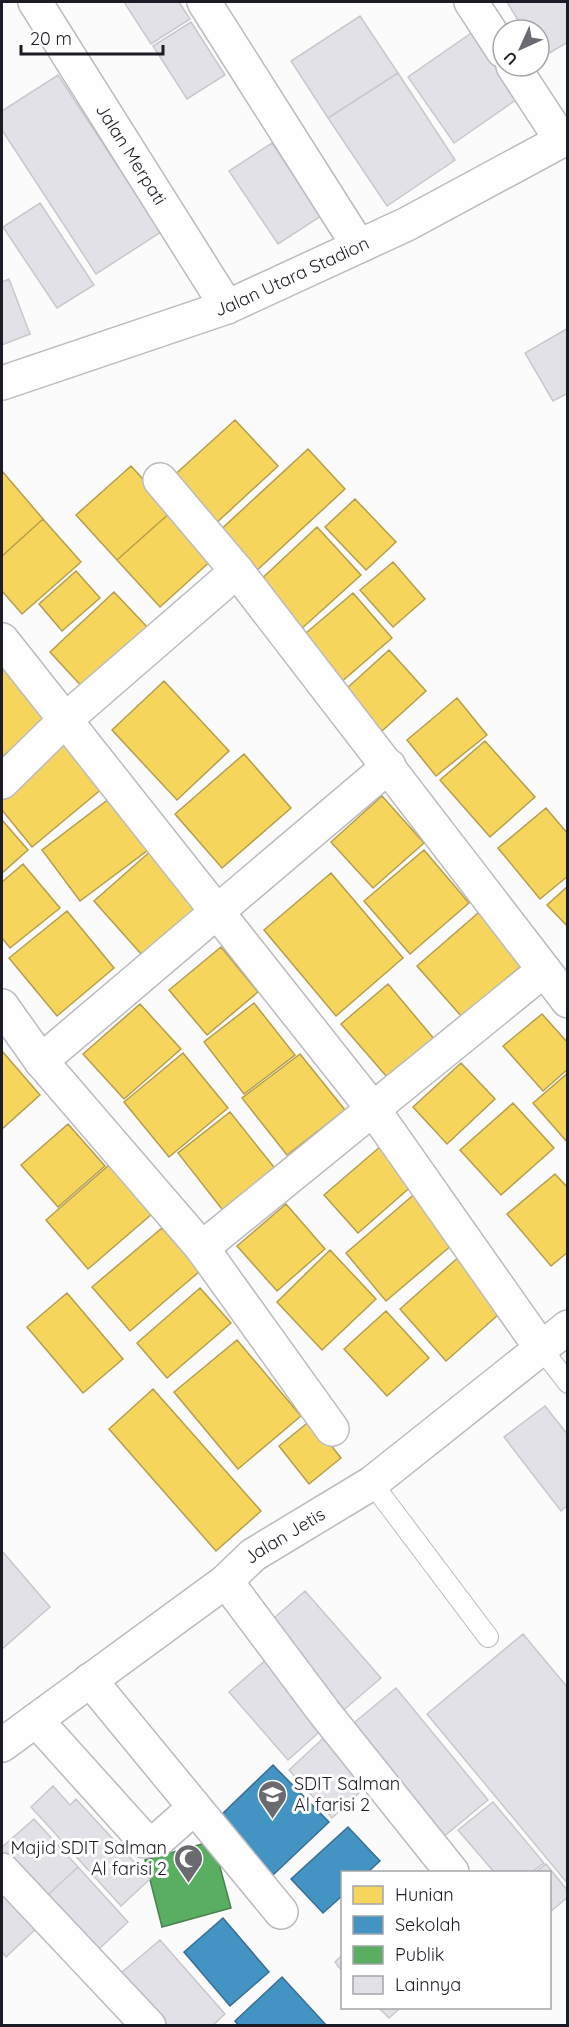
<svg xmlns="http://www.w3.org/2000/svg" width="569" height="2027" viewBox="0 0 569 2027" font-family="Quicksand,sans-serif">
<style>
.homes{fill:#f6d55c;stroke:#b59e4c;stroke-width:1.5}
.schools{fill:#4393c3;stroke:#386f94;stroke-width:1.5}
.public{fill:#5aae61;stroke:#48824f;stroke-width:1.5}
.building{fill:#e2e1e8;stroke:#c8c7cc;stroke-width:1.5}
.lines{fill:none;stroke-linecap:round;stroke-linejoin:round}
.lane-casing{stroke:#bbbac0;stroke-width:22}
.street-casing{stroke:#bbbac0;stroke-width:36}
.secondary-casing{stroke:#bbbac0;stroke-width:36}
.lane{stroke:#fefefe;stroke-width:20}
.street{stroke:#fefefe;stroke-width:33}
.secondary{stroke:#fefefe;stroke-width:33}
.labels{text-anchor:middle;stroke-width:6;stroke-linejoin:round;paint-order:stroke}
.street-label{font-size:18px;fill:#1d1c26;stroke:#fff}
.poi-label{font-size:18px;fill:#1d1c26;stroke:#fff;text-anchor:start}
</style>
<rect width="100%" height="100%" fill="#fbfbfb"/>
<path class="homes" d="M 235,420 L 278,466 L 213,526 L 170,479 Z
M 308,449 L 345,489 L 253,574 L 216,534 Z
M 131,466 L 172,511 L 117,560 L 76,515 Z
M 2,471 L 43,519 L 2,556 Z
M 355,499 L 396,542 L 366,570 L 325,527 Z
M 172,511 L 214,558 L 160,607 L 117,560 Z
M 43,519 L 81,562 L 22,614 L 2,591 L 2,556 Z
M 317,527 L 361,575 L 299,631 L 256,584 Z
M 393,562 L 425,599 L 393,627 L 360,590 Z
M 76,571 L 100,598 L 62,631 L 39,604 Z
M 114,592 L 150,630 L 85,690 L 50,652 Z
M 353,593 L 392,638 L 339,684 L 299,639 Z
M 389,650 L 426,691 L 382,731 L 345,690 Z
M 2,661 L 49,718 L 2,757 Z
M 164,681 L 229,751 L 177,800 L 112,730 Z
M 457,698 L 487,735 L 436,776 L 407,740 Z
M 485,741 L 535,797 L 490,837 L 440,780 Z
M 65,742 L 103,788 L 32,847 L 2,810 L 2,795 Z
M 244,754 L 291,808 L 222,868 L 175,814 Z
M 118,792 L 156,844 L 80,901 L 42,850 Z
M 382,796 L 424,843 L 373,888 L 331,842 Z
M 546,808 L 568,834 L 568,876 L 540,899 L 498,848 Z
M 2,820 L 28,850 L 2,873 Z
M 153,849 L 201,904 L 142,955 L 94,901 Z
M 424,850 L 469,903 L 410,954 L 364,901 Z
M 23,864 L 60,908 L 10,948 L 2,938 L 2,882 Z
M 331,873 L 403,958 L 336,1016 L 264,930 Z
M 568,886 L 568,927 L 547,905 Z
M 485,907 L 529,959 L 462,1017 L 417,966 Z
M 67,911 L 114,968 L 57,1016 L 9,958 Z
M 221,947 L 258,992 L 207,1035 L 169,990 Z
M 388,984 L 440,1046 L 394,1085 L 341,1024 Z
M 254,1003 L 295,1055 L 244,1094 L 204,1042 Z
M 140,1004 L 181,1049 L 124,1099 L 83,1054 Z
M 542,1014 L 568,1043 L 568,1069 L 543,1091 L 503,1046 Z
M 2,1051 L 40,1095 L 2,1129 Z
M 183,1053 L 228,1108 L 169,1157 L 124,1102 Z
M 300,1054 L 345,1110 L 287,1155 L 242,1098 Z
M 461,1063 L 495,1099 L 447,1144 L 413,1107 Z
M 568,1073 L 568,1143 L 533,1103 Z
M 513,1103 L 554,1148 L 501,1195 L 460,1150 Z
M 230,1112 L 277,1171 L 225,1213 L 178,1153 Z
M 68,1124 L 105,1166 L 58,1207 L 21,1165 Z
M 381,1146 L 414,1184 L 358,1233 L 324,1195 Z
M 109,1165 L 152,1214 L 88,1269 L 46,1220 Z
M 555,1174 L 568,1188 L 568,1252 L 551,1266 L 507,1214 Z
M 418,1191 L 459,1239 L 386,1301 L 346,1253 Z
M 286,1204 L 325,1249 L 277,1291 L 237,1246 Z
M 162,1228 L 200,1271 L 130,1331 L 92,1287 Z
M 330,1250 L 376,1299 L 322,1350 L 277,1302 Z
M 461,1255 L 507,1307 L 446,1361 L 400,1309 Z
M 200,1288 L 231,1323 L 167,1378 L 137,1343 Z
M 67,1293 L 123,1359 L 83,1393 L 27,1327 Z
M 386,1311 L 429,1358 L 387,1396 L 344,1349 Z
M 237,1340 L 301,1416 L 238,1469 L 174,1392 Z
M 153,1389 L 261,1511 L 216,1551 L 109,1429 Z
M 311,1420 L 341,1458 L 309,1484 L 279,1446 Z"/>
<path class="schools" d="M 273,1765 L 329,1822 L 273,1875 L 218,1818 Z
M 348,1827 L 380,1861 L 368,1872 L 342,1872 L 342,1896 L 323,1913 L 291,1879 Z
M 223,1918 L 269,1972 L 230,2006 L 184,1952 Z
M 282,1977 L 327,2026 L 239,2026 L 235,2021 Z"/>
<path class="public" d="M 213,1841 L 231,1908 L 162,1927 L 145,1860 Z"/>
<path class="building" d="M 124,2 L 179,2 L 190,19 L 151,44 Z
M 507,2 L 568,2 L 568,42 L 541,58 L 539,54 L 539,30 L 524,30 Z
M 360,16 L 398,73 L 328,118 L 291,61 Z
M 191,22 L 225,75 L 187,99 L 153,46 Z
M 477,29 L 523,95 L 454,143 L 408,77 Z
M 398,73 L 455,160 L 387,206 L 328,118 Z
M 58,75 L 161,232 L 96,274 L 2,130 L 2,111 Z
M 272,143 L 321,216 L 278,244 L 229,171 Z
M 40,203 L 94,285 L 57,308 L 3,227 Z
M 9,279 L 30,334 L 2,345 L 2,282 Z
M 568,328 L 568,393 L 553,401 L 525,353 Z
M 545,1406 L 568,1435 L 568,1505 L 561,1511 L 504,1437 Z
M 2,1551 L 50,1607 L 2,1649 Z
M 305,1591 L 381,1678 L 339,1714 L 266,1625 Z
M 523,1634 L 568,1688 L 568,1884 L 427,1714 Z
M 267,1659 L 326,1726 L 288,1760 L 229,1692 Z
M 396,1688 L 488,1800 L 436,1843 L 344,1731 Z
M 330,1732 L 374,1779 L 332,1818 L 289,1770 Z
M 53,1786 L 70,1805 L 76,1799 L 150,1879 L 121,1906 L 31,1807 Z
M 493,1802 L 544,1863 L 532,1872 L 494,1872 L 458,1830 Z
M 34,1819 L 78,1867 L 37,1905 L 2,1866 L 2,1847 Z
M 546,1864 L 568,1891 L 568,1897 L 550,1912 L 550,1872 L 536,1872 Z
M 78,1867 L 128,1922 L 87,1960 L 37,1905 Z
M 2,1888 L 38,1927 L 6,1957 L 2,1952 Z
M 160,1940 L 225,2014 L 212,2026 L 157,2026 L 115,1978 Z
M 342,1955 L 342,1971 L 335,1962 Z
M 379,2008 L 400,2008 L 389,2018 Z"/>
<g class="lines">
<defs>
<path id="lane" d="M 541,1348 L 568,1383
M 372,1483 L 488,1637"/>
<g id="street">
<path id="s1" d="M 35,2 L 227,307"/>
<path d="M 204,2 L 358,245"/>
<path d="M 471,2 L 503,51"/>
<path d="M 513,66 L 562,141"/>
<path d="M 160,480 L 237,571 L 568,1001"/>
<path d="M 2,640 L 373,1109 L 541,1348"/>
<path d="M 2,782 L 65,720 L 237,571"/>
<path d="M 2,1006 L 41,1061 L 202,1248 L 332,1429"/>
<path d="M 41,1061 L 389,766"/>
<path d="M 202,1248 L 544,970"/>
<path d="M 226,1581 L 324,1712 L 452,1872"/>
<path d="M 90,1680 L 281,1912"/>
<path d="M 36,1720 L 145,1841 L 159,1839 L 194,1808"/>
<path id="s2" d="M 2,1745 L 226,1581 L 253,1555 L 372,1483 L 568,1327"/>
<path d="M 2,1870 L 149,2026"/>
</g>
<g id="secondary">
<path id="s3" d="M 2,383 L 227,307 L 407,224 L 568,137"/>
</g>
</defs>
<use href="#lane" class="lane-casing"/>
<use href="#street" class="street-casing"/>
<use href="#secondary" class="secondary-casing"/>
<use href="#lane" class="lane"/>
<use href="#street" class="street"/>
<use href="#secondary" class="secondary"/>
</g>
<defs>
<symbol id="school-pin" viewBox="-11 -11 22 30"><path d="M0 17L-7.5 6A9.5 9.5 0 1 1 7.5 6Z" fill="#6b6a71" stroke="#fff"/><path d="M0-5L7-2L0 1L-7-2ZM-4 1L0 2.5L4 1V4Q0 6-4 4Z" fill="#fff"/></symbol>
<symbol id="mosque-pin" viewBox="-11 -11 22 30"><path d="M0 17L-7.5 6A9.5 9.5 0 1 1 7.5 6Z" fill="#6b6a71" stroke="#fff"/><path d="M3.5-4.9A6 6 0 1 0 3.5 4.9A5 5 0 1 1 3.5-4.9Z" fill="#fff"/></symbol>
</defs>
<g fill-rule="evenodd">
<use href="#school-pin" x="256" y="1778" width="33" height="45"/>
<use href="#mosque-pin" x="172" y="1842" width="33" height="45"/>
</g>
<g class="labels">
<g class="street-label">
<text dy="6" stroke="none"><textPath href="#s1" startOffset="180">Jalan Merpati</textPath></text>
<text dy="6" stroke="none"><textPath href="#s3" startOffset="309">Jalan Utara Stadion</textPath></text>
<text dy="6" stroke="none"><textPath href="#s2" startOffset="352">Jalan Jetis</textPath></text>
</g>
<g class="poi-label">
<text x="294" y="1790">SDIT Salman<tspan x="294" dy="21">Al farisi 2</tspan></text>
<text x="167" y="1854" text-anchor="end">Majid SDIT Salman<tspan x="167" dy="21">Al farisi 2</tspan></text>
</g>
</g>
<rect width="569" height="2027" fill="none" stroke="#1d1c26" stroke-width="6"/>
<rect x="341" y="1871" width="210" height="138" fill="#ffffff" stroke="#a5a4a8" stroke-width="1.5"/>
<rect x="353" y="1886" width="30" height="18" fill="#f6d55c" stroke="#a5a4a8" stroke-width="1.5"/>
<text x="395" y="1901" font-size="18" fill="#1d1c26">Hunian</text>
<rect x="353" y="1916" width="30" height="18" fill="#4393c3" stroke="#a5a4a8" stroke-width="1.5"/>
<text x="395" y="1931" font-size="18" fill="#1d1c26">Sekolah</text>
<rect x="353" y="1946" width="30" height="18" fill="#5aae61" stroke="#a5a4a8" stroke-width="1.5"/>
<text x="395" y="1961" font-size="18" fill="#1d1c26">Publik</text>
<rect x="353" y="1976" width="30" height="18" fill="#e2e1e8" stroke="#a5a4a8" stroke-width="1.5"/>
<text x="395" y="1991" font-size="18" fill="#1d1c26">Lainnya</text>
<g transform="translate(521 48) rotate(225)"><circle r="28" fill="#ffffff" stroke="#a5a4a8" stroke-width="1.5"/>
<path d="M0-4.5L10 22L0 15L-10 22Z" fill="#6b6a71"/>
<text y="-9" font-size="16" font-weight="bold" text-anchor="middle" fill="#1d1c26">U</text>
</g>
<path d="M21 45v9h142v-9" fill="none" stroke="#1d1c26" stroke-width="3"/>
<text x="30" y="45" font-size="18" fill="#1d1c26" stroke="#ffffff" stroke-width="4.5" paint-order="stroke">20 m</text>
</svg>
